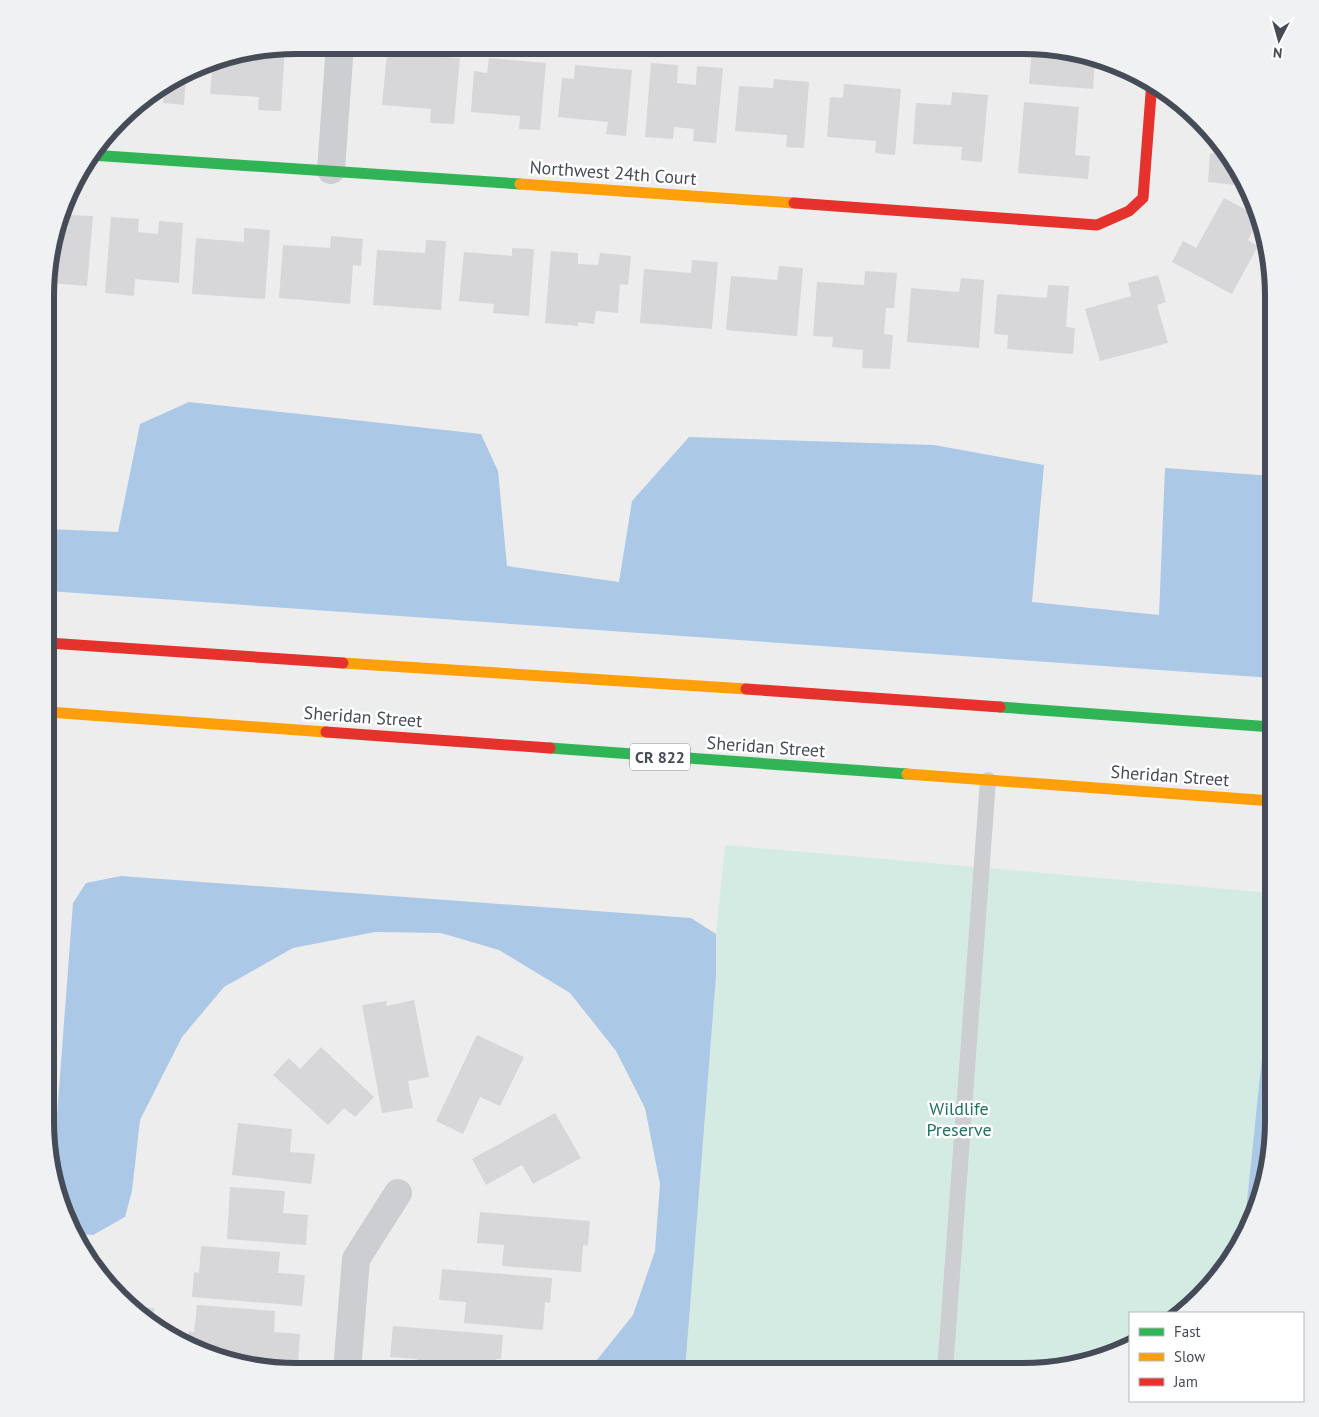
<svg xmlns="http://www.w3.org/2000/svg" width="1319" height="1417" viewBox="0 0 1319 1417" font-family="'PT Sans',sans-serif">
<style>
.green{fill:#d3ebe3}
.water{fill:#abc9e7}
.building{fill:#d7d6d9}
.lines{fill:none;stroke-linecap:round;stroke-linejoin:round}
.lane{stroke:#ccced1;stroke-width:16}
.street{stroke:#ccced1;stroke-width:28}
.fast{stroke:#30b455;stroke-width:11}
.slow{stroke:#ff9f0a;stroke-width:11}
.jam{stroke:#e5322d;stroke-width:11}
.labels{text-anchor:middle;stroke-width:5;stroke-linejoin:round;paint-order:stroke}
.shield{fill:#fff;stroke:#7e818a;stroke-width:1}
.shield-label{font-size:16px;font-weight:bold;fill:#464b58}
.street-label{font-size:18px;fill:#464b58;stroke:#fff}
.park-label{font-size:18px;fill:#1e7360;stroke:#fff}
.rim{fill:none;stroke:#464b58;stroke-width:6}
</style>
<rect width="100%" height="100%" fill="#eeeded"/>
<path class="green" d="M 725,845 L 1273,893 L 1273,1137 L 1265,1186 L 1240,1246 L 1212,1287 L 1181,1313 L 1130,1313 L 1130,1346 L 1103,1359 L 1039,1371 L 685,1371 L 716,976 L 716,934 Z"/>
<path class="water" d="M 189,402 L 481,434 L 498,471 L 507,566 L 619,582 L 632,501 L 689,437 L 934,445 L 1044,465 L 1032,602 L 1159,615 L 1165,468 L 1273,476 L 1273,678 L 48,591 L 48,529 L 118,532 L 140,424 Z
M 121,876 L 691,918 L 716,934 L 716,976 L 685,1371 L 588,1371 L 633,1315 L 655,1251 L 660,1184 L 645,1108 L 616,1051 L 570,993 L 499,950 L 441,933 L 375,932 L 293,948 L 224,987 L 182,1037 L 140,1120 L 132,1191 L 125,1217 L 93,1235 L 74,1233 L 58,1202 L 49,1153 L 55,1142 L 73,903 L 86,883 Z
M 1273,998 L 1273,1137 L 1265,1186 L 1243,1240 L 1268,999 Z"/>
<path class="building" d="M 285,47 L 281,111 L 258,110 L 259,97 L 210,94 L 213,60 Z
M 1032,47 L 1055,47 L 1095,60 L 1093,89 L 1029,84 Z
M 387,53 L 460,58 L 454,124 L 430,123 L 431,109 L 382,105 Z
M 489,58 L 546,63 L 540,130 L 519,129 L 520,116 L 471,112 L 474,71 L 487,73 Z
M 651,63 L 678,65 L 677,83 L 696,85 L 697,66 L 723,68 L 716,143 L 693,141 L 694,129 L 674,127 L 673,139 L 645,137 Z
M 575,65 L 632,70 L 626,136 L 606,134 L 608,122 L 558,117 L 562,78 L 574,79 Z
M 186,75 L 184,105 L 163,103 L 164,90 L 160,90 Z
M 774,79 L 809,82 L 804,148 L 786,147 L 787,135 L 735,131 L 739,86 L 773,88 Z
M 844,84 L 901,89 L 895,155 L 875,153 L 876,141 L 827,137 L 830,97 L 843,98 Z
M 952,92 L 988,95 L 982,162 L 961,160 L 962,147 L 913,144 L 916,103 L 951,105 Z
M 1024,102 L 1079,107 L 1075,155 L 1090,156 L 1088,179 L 1018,173 Z
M 1222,145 L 1232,156 L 1240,174 L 1237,174 L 1236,185 L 1208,182 L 1210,153 L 1222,154 Z
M 1224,198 L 1260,217 L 1248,240 L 1258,246 L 1232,294 L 1172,262 L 1183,241 L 1196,248 Z
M 69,215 L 93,216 L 87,286 L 50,283 L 50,247 L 57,228 L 68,229 Z
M 111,217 L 139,219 L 138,232 L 158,234 L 159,221 L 183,223 L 179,283 L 135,279 L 134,296 L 105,293 Z
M 244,228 L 270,230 L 265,299 L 192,294 L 196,238 L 244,242 Z
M 331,236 L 363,239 L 361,266 L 353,265 L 350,304 L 279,298 L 283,245 L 330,248 Z
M 426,240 L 446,241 L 441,310 L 373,305 L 377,250 L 425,253 Z
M 512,248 L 534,249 L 529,316 L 493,313 L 494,304 L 459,301 L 464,252 L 512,256 Z
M 551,251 L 578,253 L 578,264 L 598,265 L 600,253 L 631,256 L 628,285 L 620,284 L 618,313 L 596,311 L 594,324 L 578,322 L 578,326 L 545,323 Z
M 692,260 L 718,262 L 712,329 L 640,323 L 644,269 L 691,273 Z
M 779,266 L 803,268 L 797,336 L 726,330 L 731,276 L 777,280 Z
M 865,271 L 897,273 L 894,308 L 886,308 L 884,334 L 893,335 L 890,369 L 862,368 L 863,350 L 832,347 L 833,337 L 813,336 L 817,282 L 864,285 Z
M 1158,275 L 1166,302 L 1157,305 L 1168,343 L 1100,361 L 1085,309 L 1131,296 L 1128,283 Z
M 961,278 L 984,280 L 979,348 L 907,342 L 911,288 L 959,292 Z
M 1048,285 L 1069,286 L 1066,327 L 1075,328 L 1073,354 L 1007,349 L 1008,335 L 994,334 L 997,294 L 1047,298 Z
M 414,1000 L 429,1077 L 408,1081 L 413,1108 L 382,1113 L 362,1005 L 386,1001 L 387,1006 Z
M 477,1035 L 524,1057 L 500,1106 L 480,1097 L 463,1134 L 436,1121 Z
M 321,1047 L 374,1097 L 355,1117 L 344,1108 L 328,1125 L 273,1075 L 289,1058 L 300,1069 Z
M 555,1113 L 581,1158 L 533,1184 L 522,1165 L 486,1185 L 472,1159 Z
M 238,1123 L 292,1129 L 290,1152 L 315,1154 L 311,1184 L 232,1175 Z
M 230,1187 L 285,1191 L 283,1213 L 308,1215 L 306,1245 L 227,1239 Z
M 480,1212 L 590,1221 L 588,1246 L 583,1245 L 581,1272 L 502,1266 L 504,1245 L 477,1243 Z
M 201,1246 L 280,1252 L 278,1273 L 305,1275 L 302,1306 L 192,1297 L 194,1272 L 199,1273 Z
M 442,1269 L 552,1278 L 550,1303 L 545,1302 L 543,1330 L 464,1323 L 466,1302 L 439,1300 Z
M 197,1305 L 275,1311 L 274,1332 L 300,1334 L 298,1365 L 219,1359 L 188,1346 L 189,1331 L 194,1332 Z
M 128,1307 L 154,1308 L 153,1326 L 130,1310 Z
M 393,1326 L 503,1335 L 501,1359 L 496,1359 L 495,1371 L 416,1371 L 417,1359 L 390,1357 Z"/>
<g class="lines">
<path class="lane" d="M 945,1371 L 988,780"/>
<path class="street" d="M 331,170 L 340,45
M 347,1371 L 356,1259 L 398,1193"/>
<path class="fast" d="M 91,155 L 520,184
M 1000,707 L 1273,727
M 550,748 L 907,774"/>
<path class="slow" d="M 520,184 L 794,203
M 343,663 L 746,689
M 48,712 L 326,732
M 907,774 L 1273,801"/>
<path class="jam" d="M 794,203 L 1097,225 L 1129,211 L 1143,198 L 1152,81
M 48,643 L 343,663
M 746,689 L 1000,707
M 326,732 L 550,748"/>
</g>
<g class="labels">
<rect class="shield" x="630" y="743.5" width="60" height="27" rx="4"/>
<g class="shield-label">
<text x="660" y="763">CR 822</text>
</g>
<g class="street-label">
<text transform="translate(613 173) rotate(4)" y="6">Northwest 24th Court</text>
<text transform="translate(363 717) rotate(4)" y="6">Sheridan Street</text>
<text transform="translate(766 747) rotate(4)" y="6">Sheridan Street</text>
<text transform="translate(1170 776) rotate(4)" y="6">Sheridan Street</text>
</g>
<g class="park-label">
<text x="959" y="1115">Wildlife<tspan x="959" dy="21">Preserve</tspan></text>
</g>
</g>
<path d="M0 0H1319V1417H0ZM296 54H1023A242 242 0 0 1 1265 296V1121A242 242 0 0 1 1023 1363H296A242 242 0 0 1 54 1121V296A242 242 0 0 1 296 54Z" fill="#f0f1f2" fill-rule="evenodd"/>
<path class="rim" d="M296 54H1023A242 242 0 0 1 1265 296V1121A242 242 0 0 1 1023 1363H296A242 242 0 0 1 54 1121V296A242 242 0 0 1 296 54Z"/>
<rect x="1129" y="1312" width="175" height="90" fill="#ffffff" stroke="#b5b7bc"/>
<rect x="1139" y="1328" width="25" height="8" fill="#30b455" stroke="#b5b7bc"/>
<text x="1174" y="1337" font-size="15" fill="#464b58">Fast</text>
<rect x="1139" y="1353" width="25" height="8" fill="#ff9f0a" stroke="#b5b7bc"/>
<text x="1174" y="1362" font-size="15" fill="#464b58">Slow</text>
<rect x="1139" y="1378" width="25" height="8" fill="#e5322d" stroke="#b5b7bc"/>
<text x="1174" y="1387" font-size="15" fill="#464b58">Jam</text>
<g transform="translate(1279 40) rotate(186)" stroke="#ffffff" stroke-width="4" paint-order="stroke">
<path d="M0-4L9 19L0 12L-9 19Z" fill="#464b58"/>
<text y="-8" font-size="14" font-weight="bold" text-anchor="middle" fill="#464b58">N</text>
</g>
</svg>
